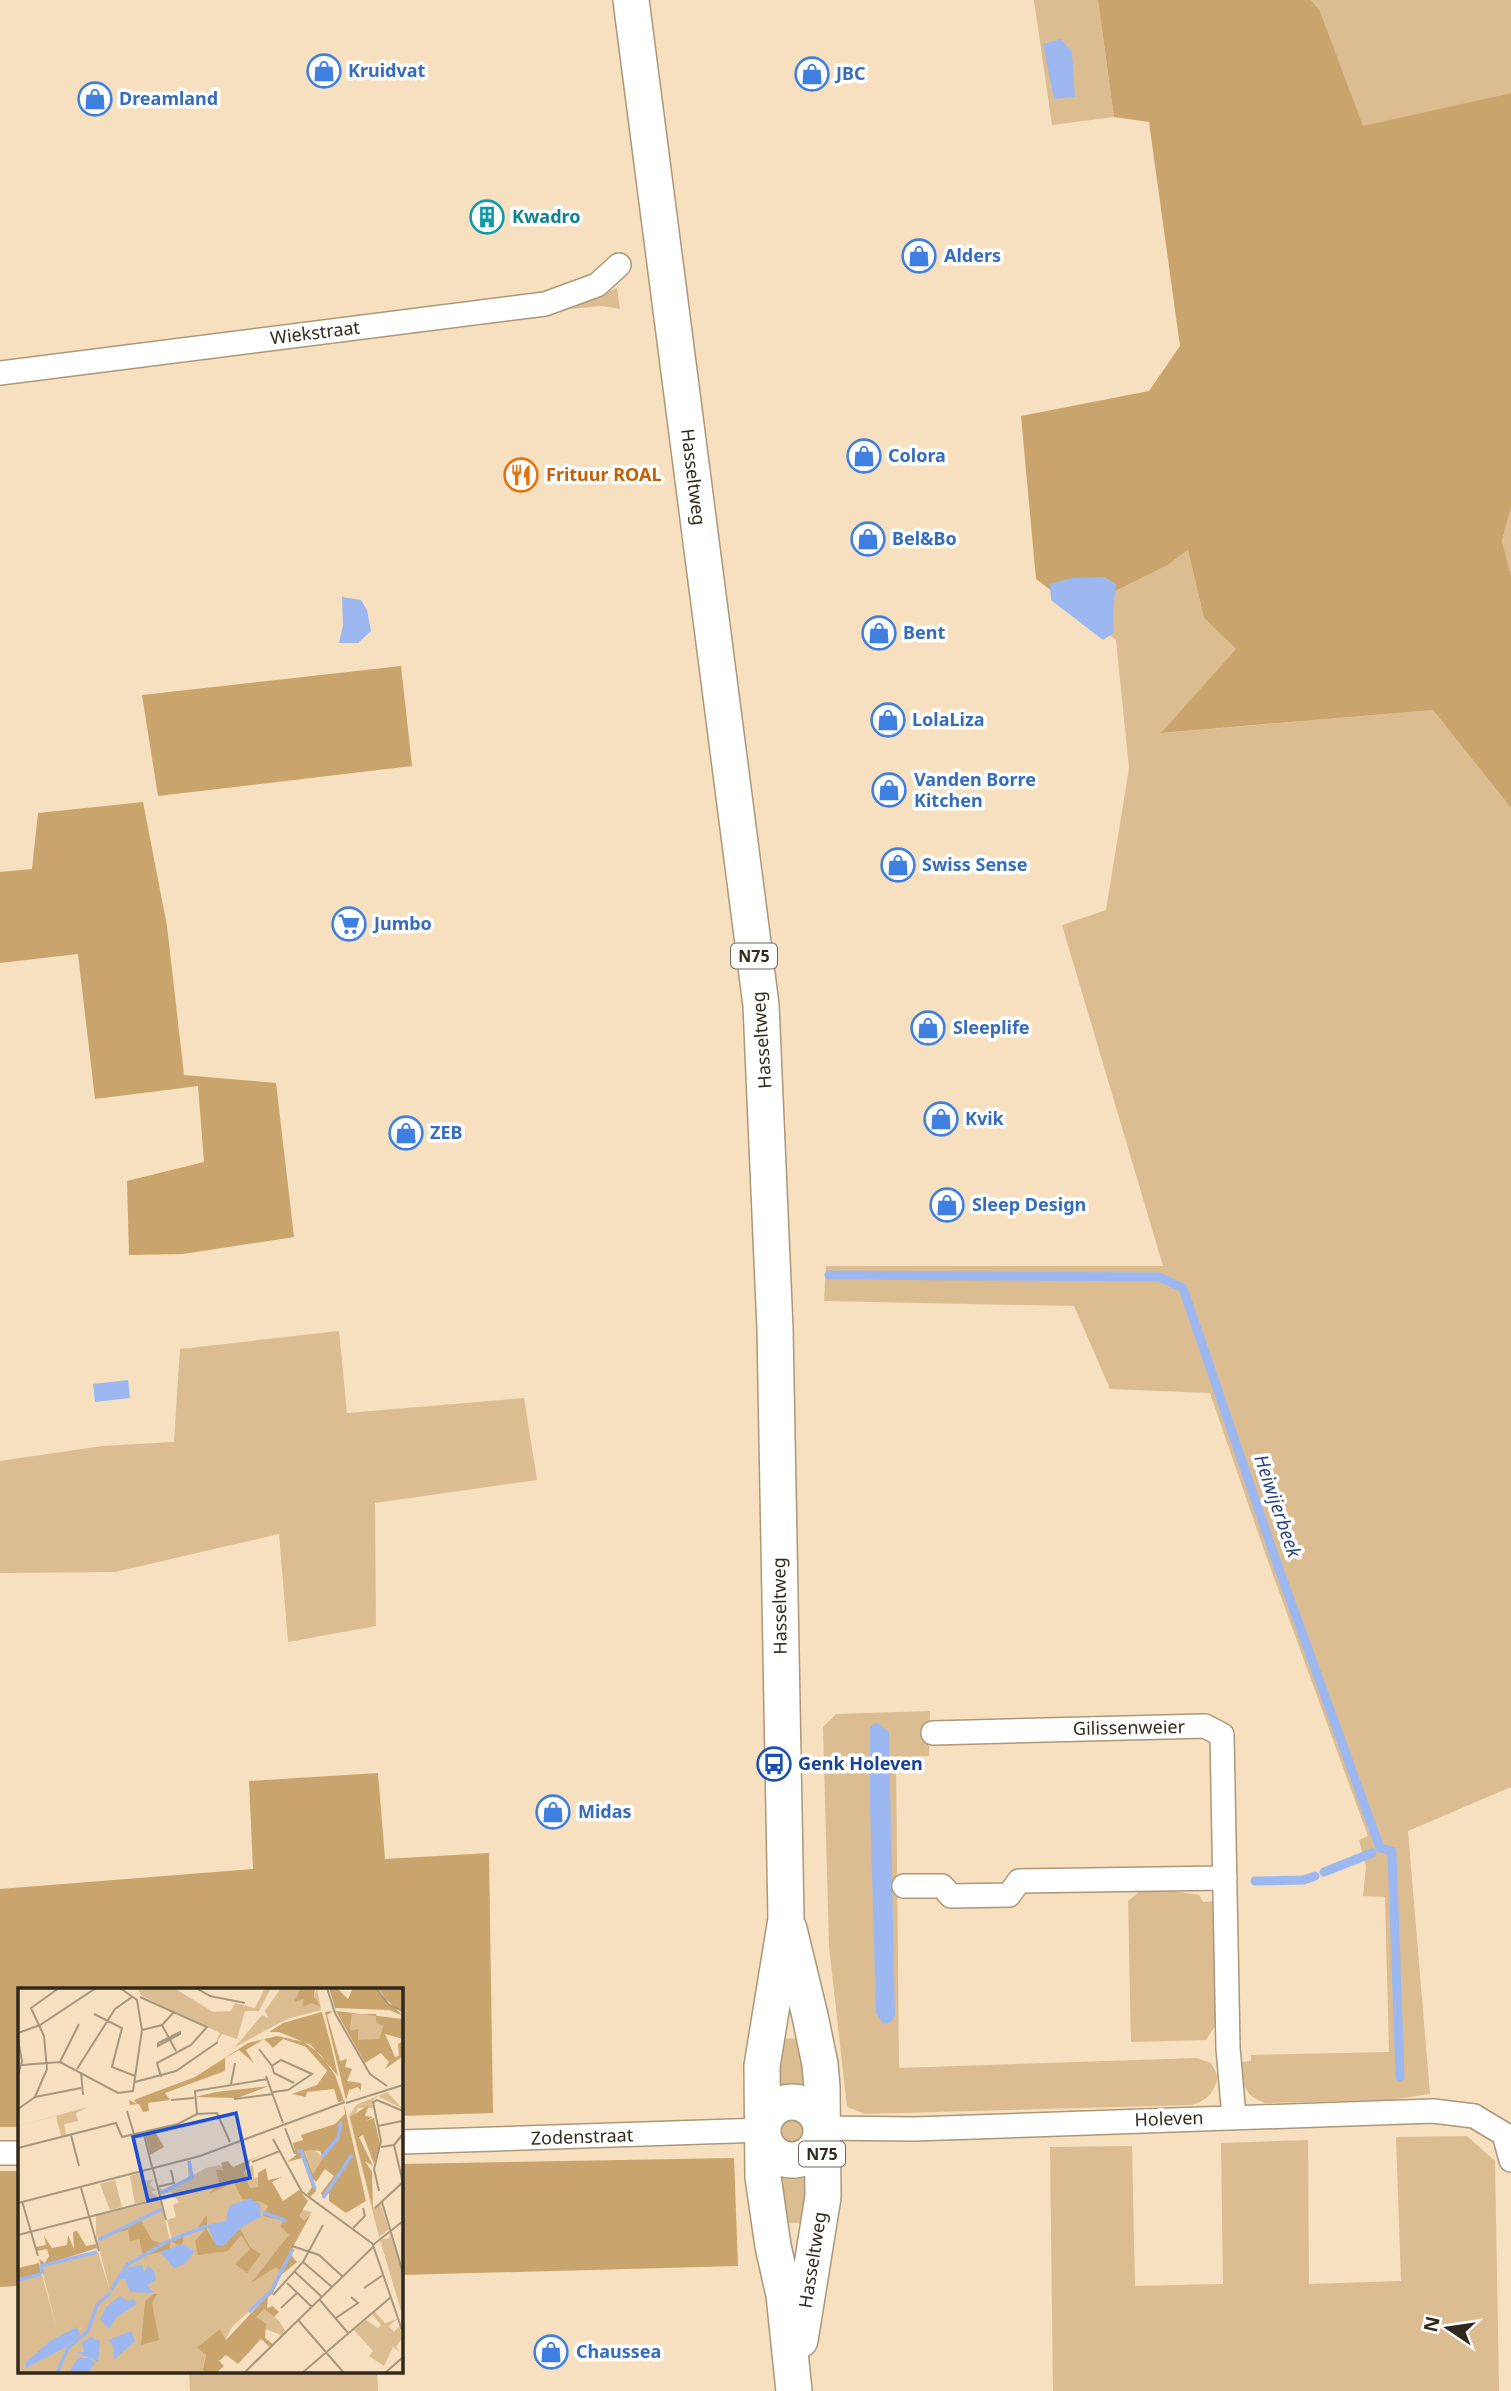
<svg xmlns="http://www.w3.org/2000/svg" width="1511" height="2391" viewBox="0 0 1511 2391" font-family="'Noto Sans',sans-serif">
<style>
.green{fill:#dcbd91}
.forest{fill:#c9a46c}
.water{fill:#9db8f0}
.lines{fill:none;stroke-linecap:round;stroke-linejoin:round}
.stream{stroke:#9db8f0;stroke-width:9}
.street-casing{stroke:#ac9779;stroke-width:26}
.primary-casing{stroke:#ac9779;stroke-width:38}
.street{stroke:#fff;stroke-width:23}
.primary{stroke:#fff;stroke-width:35}
.labels{text-anchor:middle;stroke-width:7;stroke-linejoin:round;paint-order:stroke}
.shield{fill:#fff;stroke:#6f6960;stroke-width:2}
.shield-label{font-size:16px;font-weight:bold;fill:#31291c}
.shop-label{font-size:18px;font-weight:bold;fill:#366cbe;stroke:#fff;text-anchor:start}
.culture-label{font-size:18px;font-weight:bold;fill:#0d838f;stroke:#fff;text-anchor:start}
.street-label{font-size:18px;fill:#31291c;stroke:#fff}
.food-label{font-size:18px;font-weight:bold;fill:#c56008;stroke:#fff;text-anchor:start}
.transit-label{font-size:18px;font-weight:bold;fill:#164399;stroke:#fff;text-anchor:start}
.water-label{font-size:19px;font-style:italic;fill:#274485;stroke:#fff}
.inset-river{fill:none;stroke:#9db8f0;stroke-width:3.5}
.inset-road{fill:none;stroke:#a7977e;stroke-width:2}
.view{fill:#1d4ed8;fill-opacity:0.15;stroke:#1d4ed8;stroke-width:3.5}
.inset-edge{fill:none;stroke:#31291c;stroke-width:3.5}
</style>
<rect width="100%" height="100%" fill="#f6e0bf"/>
<path class="green" d="M 1034,0 L 1098,0 L 1114,117 L 1052,125 Z
M 1311,0 L 1511,0 L 1511,93 L 1363,127 L 1320,11 Z
M 617,288 L 620,309 L 602,306 L 557,310 L 557,307 L 587,302 Z
M 1511,507 L 1511,576 L 1502,541 Z
M 1188,550 L 1204,618 L 1236,649 L 1162,733 L 1433,710 L 1511,808 L 1511,1787 L 1408,1831 L 1430,2094 L 1390,2100 L 1265,2103 C 1244,2096 1241,2082 1240,2062 L 1251,2061 L 1251,2055 L 1389,2052 L 1385,1897 L 1363,1896 L 1366,1867 L 1359,1840 L 1368,1836 L 1264,1550 L 1210,1393 L 1110,1389 L 1074,1306 L 824,1301 L 826,1266 L 1163,1266 L 1062,925 L 1106,910 L 1129,768 L 1116,640 L 1077,610 L 1168,565 Z
M 339,1331 L 347,1413 L 524,1398 L 537,1480 L 375,1503 L 376,1626 L 288,1642 L 279,1534 L 115,1572 L 0,1573 L 0,1461 L 102,1446 L 174,1442 L 180,1349 Z
M 930,1711 L 929,1756 L 896,1758 L 899,2068 L 1197,2058 L 1211,2063 L 1218,2076 C 1214,2093 1208,2100 1192,2105 L 865,2114 L 847,2107 L 829,1946 L 823,1727 L 836,1714 Z
M 1145,1887 L 1199,1895 L 1203,1902 L 1215,1901 L 1217,2023 L 1206,2040 L 1131,2042 L 1128,1901 Z
M 806,2038 L 809,2093 L 788,2089 L 775,2094 L 774,2039 Z
M774 2131a18 18 0 1 1 36 0a18 18 0 1 1-36 0Z
M 1467,2136 L 1495,2161 L 1499,2391 L 1053,2391 L 1050,2147 L 1132,2146 L 1135,2286 L 1223,2284 L 1221,2143 L 1308,2140 L 1309,2284 L 1401,2281 L 1396,2137 Z
M 777,2169 L 790,2173 L 810,2169 L 810,2223 L 778,2223 Z
M 189,2372 L 377,2372 L 378,2391 L 190,2391 Z"/>
<path class="forest" d="M 1098,0 L 1311,0 L 1320,11 L 1363,126 L 1511,93 L 1511,507 L 1502,541 L 1511,576 L 1511,808 L 1433,710 L 1161,733 L 1236,649 L 1204,618 L 1188,550 L 1168,565 L 1077,610 L 1036,579 L 1021,416 L 1149,391 L 1180,346 L 1149,122 L 1114,117 Z
M 401,666 L 412,766 L 158,796 L 142,695 Z
M 143,802 L 167,926 L 184,1075 L 276,1083 L 294,1237 L 183,1254 L 129,1255 L 127,1181 L 204,1162 L 198,1086 L 95,1099 L 78,954 L 0,963 L 0,872 L 32,869 L 38,813 Z
M 378,1773 L 385,1859 L 489,1853 L 493,2113 L 401,2116 L 401,1990 L 19,1990 L 19,2127 L 0,2127 L 0,1889 L 253,1869 L 249,1781 Z
M 734,2158 L 738,2266 L 401,2275 L 401,2164 Z
M 0,2171 L 19,2171 L 19,2286 L 0,2287 Z"/>
<path class="water" d="M 1061,39 L 1072,52 L 1075,97 L 1054,99 L 1043,44 Z
M 1104,577 L 1116,584 L 1113,613 L 1114,633 L 1103,640 L 1051,600 L 1050,584 L 1072,578 Z
M 342,597 L 361,600 L 367,610 L 371,631 L 358,643 L 339,643 L 343,625 Z
M 128,1380 L 130,1398 L 95,1402 L 93,1384 Z
M 876,1722 L 889,1732 L 895,2016 L 890,2023 L 883,2024 L 876,2013 L 870,1806 L 870,1727 Z"/>
<g class="lines">
<path class="stream" d="M 829,1275 L 1159,1277 L 1183,1288 L 1274,1555 L 1380,1848 L 1392,1851 L 1400,2077
M 1324,1872 L 1372,1853
M 1255,1881 L 1304,1880 L 1315,1876"/>
<defs>
<path id="street" d="M 0,373 L 545,304 L 597,285 L 619,265
M 933,1733 L 1205,1726 L 1222,1735 L 1228,2048 L 1234,2117
M 904,1886 L 942,1886 L 951,1896 L 1009,1895 L 1019,1881 L 1225,1878
M 821,2128 L 914,2129 L 1433,2111 L 1474,2116 L 1504,2134
M 1504,2134 L 1511,2160
M 401,2142 L 763,2130
M 0,2153 L 19,2153"/>
<path id="primary" d="M 631,0 L 761,1005 L 775,1329 L 786,1919 L 762,2066 L 763,2177 L 773,2246 L 784,2295 L 794,2391
M 789,1929 L 810,2016 L 820,2064 L 822,2087 L 823,2197 L 800,2340
M763 2131a29 29 0 1 1 58 0a29 29 0 1 1-58 0Z"/>
</defs>
<use href="#street" class="street-casing"/>
<use href="#primary" class="primary-casing"/>
<use href="#street" class="street"/>
<use href="#primary" class="primary"/>
</g>
<defs>
<symbol id="shop-ring" viewBox="-11 -11 22 22"><circle r="9.5" fill="#fff" stroke="#3f7fe0" stroke-width="1.5"/><path d="M-5-2.5h2.3a2.7 3.5 0 0 1 5.4 0H5L5.5 6h-11ZM-1.5-2.5h3a1.5 2.3 0 0 0-3 0Z" fill="#3f7fe0"/></symbol>
<symbol id="building-ring" viewBox="-11 -11 22 22"><circle r="9.5" fill="#fff" stroke="#0f9aa8" stroke-width="1.5"/><path d="M-4-6H4V6H1V3H-1V6H-4ZM-2.5-4.3h1.7v1.8h-1.7ZM.8-4.3h1.7v1.8H.8ZM-2.5-1h1.7V.8h-1.7ZM.8-1h1.7V.8H.8Z" fill="#0f9aa8"/></symbol>
<symbol id="restaurant-ring" viewBox="-11 -11 22 22"><circle r="9.5" fill="#fff" stroke="#e8710a" stroke-width="1.5"/><path d="M-5-6h1v4h1v-4h1v4h1v-4h1v5L-1.5 .5V6h-2V.5L-5-1ZM5-6V6H3V1.5H1.5Q1.5-4 5-6Z" fill="#e8710a"/></symbol>
<symbol id="supermarket-ring" viewBox="-11 -11 22 22"><circle r="9.5" fill="#fff" stroke="#3f7fe0" stroke-width="1.5"/><path d="M-6-5.5h2.5l.6 2H6L4.5 2H-2.5L-4.4-4H-6ZM-1.5 3.2a1.3 1.3 0 1 0 .1 0ZM3 3.2a1.3 1.3 0 1 0 .1 0Z" fill="#3f7fe0"/></symbol>
<symbol id="bus-ring" viewBox="-11 -11 22 22"><circle r="9.5" fill="#fff" stroke="#1a4fb4" stroke-width="1.5"/><path d="M-5-6H5V4H4V6H2V4H-2V6H-4V4H-5ZM-3.5-4V0h7V-4ZM-3.5 1.2v1.5H-2V1.2ZM2 1.2v1.5H3.5V1.2Z" fill="#1a4fb4"/></symbol>
</defs>
<g fill-rule="evenodd">
<use href="#shop-ring" x="305" y="52" width="38" height="38"/>
<use href="#shop-ring" x="793" y="55" width="38" height="38"/>
<use href="#shop-ring" x="76" y="80" width="38" height="38"/>
<use href="#building-ring" x="468" y="198" width="38" height="38"/>
<use href="#shop-ring" x="900" y="237" width="38" height="38"/>
<use href="#shop-ring" x="845" y="437" width="38" height="38"/>
<use href="#restaurant-ring" x="502" y="456" width="38" height="38"/>
<use href="#shop-ring" x="849" y="520" width="38" height="38"/>
<use href="#shop-ring" x="860" y="614" width="38" height="38"/>
<use href="#shop-ring" x="869" y="701" width="38" height="38"/>
<use href="#shop-ring" x="870" y="771" width="38" height="38"/>
<use href="#shop-ring" x="879" y="846" width="38" height="38"/>
<use href="#supermarket-ring" x="330" y="905" width="38" height="38"/>
<use href="#shop-ring" x="909" y="1009" width="38" height="38"/>
<use href="#shop-ring" x="922" y="1100" width="38" height="38"/>
<use href="#shop-ring" x="387" y="1114" width="38" height="38"/>
<use href="#shop-ring" x="928" y="1186" width="38" height="38"/>
<use href="#bus-ring" x="755" y="1745" width="38" height="38"/>
<use href="#shop-ring" x="534" y="1793" width="38" height="38"/>
<use href="#shop-ring" x="532" y="2333" width="38" height="38"/>
</g>
<g class="labels">
<g class="shield">
<rect x="731" y="943.5" width="46" height="25" rx="5"/>
<rect x="799" y="2141.5" width="46" height="25" rx="5"/>
</g>
<g class="shield-label">
<text x="754" y="962">N75</text>
<text x="822" y="2160">N75</text>
</g>
<g class="shop-label">
<text x="348" y="77">Kruidvat</text>
<text x="836" y="80">JBC</text>
<text x="119" y="105">Dreamland</text>
<text x="944" y="262">Alders</text>
<text x="888" y="462">Colora</text>
<text x="892" y="545">Bel&amp;Bo</text>
<text x="903" y="639">Bent</text>
<text x="912" y="726">LolaLiza</text>
<text x="914" y="786">Vanden Borre<tspan x="914" dy="21">Kitchen</tspan></text>
<text x="922" y="871">Swiss Sense</text>
<text x="374" y="930">Jumbo</text>
<text x="953" y="1034">Sleeplife</text>
<text x="965" y="1125">Kvik</text>
<text x="430" y="1139">ZEB</text>
<text x="972" y="1211">Sleep Design</text>
<text x="578" y="1818">Midas</text>
<text x="576" y="2358">Chaussea</text>
</g>
<g class="culture-label">
<text x="512" y="223">Kwadro</text>
</g>
<g class="street-label">
<text transform="translate(315 333) rotate(-7)" y="6">Wiekstraat</text>
<text transform="translate(693 477) rotate(83)" y="6">Hasseltweg</text>
<text transform="translate(762 1040) rotate(-94)" y="6">Hasseltweg</text>
<text transform="translate(780 1606) rotate(-91)" y="6">Hasseltweg</text>
<text transform="translate(1129 1728) rotate(-1)" y="6">Gilissenweier</text>
<text transform="translate(1169 2119) rotate(-2)" y="6">Holeven</text>
<text transform="translate(582 2137) rotate(-2)" y="6">Zodenstraat</text>
<text transform="translate(813 2260) rotate(-81)" y="6">Hasseltweg</text>
</g>
<g class="food-label">
<text x="546" y="481">Frituur ROAL</text>
</g>
<g class="transit-label">
<text x="798" y="1770">Genk Holeven</text>
</g>
<g class="water-label">
<text transform="translate(1278 1506) rotate(71)" y="7">Heiwijerbeek</text>
</g>
</g>
<g transform="translate(18 1988)">
<rect width="385" height="385" fill="#f6e0bf"/>
<path d="M 119,0 L 156,0 L 195,24 L 213,23 L 217,15 L 237,20 L 247,0 L 253,0 L 241,23 L 227,23 L 219,51 L 204,46 L 196,58 L 202,45 L 124,8 ZM 263,0 L 283,0 L 288,12 L 302,18 L 296,9 L 299,0 L 303,22 L 269,31 L 217,59 L 244,27 L 250,30 L 247,23 ZM 334,26 L 358,26 L 365,38 L 361,51 L 338,57 L 340,42 L 332,43 ZM 369,104 L 385,121 L 360,108 L 354,113 L 355,120 L 340,120 L 334,133 L 355,220 L 362,215 L 371,241 L 361,249 L 331,128 L 338,117 ZM 70,119 L 58,125 L 60,133 L 46,136 L 48,147 L 43,148 L 38,128 L 0,138 ZM 295,161 L 306,170 L 295,186 L 286,162 ZM 170,173 L 175,187 L 188,180 L 202,177 L 206,181 L 199,183 L 201,194 L 193,205 L 216,195 L 225,209 L 232,201 L 226,185 L 235,176 L 236,190 L 241,189 L 260,216 L 294,224 L 286,232 L 282,229 L 273,245 L 277,240 L 276,259 L 254,302 L 214,339 L 207,352 L 202,341 L 180,361 L 188,366 L 184,385 L 0,385 L 0,293 L 24,287 L 39,342 L 23,278 L 80,264 L 92,303 L 79,252 L 88,250 L 78,250 L 78,228 L 142,212 L 152,252 L 145,256 L 134,252 L 122,230 L 90,247 L 110,242 L 121,251 L 125,267 L 166,247 L 154,251 L 149,232 L 158,229 L 155,217 L 161,214 L 153,204 L 142,207 L 140,200 L 150,203 L 170,191 ZM 121,185 L 124,194 L 136,191 L 131,197 L 139,202 L 133,204 L 141,209 L 117,216 L 112,188 ZM 97,192 L 104,219 L 92,222 L 82,196 ZM 372,245 L 385,286 L 385,329 L 362,252 L 371,250 ZM 246,321 L 261,333 L 268,344 L 265,348 L 245,340 L 239,330 ZM 357,324 L 367,335 L 379,331 L 371,338 L 376,344 L 381,338 L 385,349 L 378,359 L 383,364 L 375,359 L 366,378 L 351,368 L 355,363 L 336,342 L 348,332 L 360,340 L 363,337 L 354,326 Z" fill="#dcbd91"/>
<path d="M 283,0 L 297,0 L 296,9 L 303,19 L 293,15 L 284,19 L 286,11 L 276,14 ZM 311,0 L 319,0 L 330,11 L 335,0 L 357,0 L 385,28 L 371,22 L 317,20 ZM 360,0 L 385,0 L 385,22 L 372,17 ZM 315,23 L 309,27 L 322,73 L 329,71 L 327,79 L 334,81 L 329,93 L 343,95 L 343,103 L 340,99 L 331,102 L 328,112 L 307,24 ZM 318,23 L 385,31 L 385,51 L 367,46 L 377,69 L 381,68 L 380,56 L 385,53 L 385,68 L 367,81 L 371,74 L 363,65 L 347,75 ZM 334,26 L 358,26 L 358,34 L 365,38 L 361,51 L 340,52 L 340,41 L 332,43 ZM 304,24 L 313,57 L 320,88 L 293,57 L 261,44 L 251,44 L 265,35 ZM 259,48 L 286,54 L 302,66 L 317,87 L 326,113 L 320,114 L 316,101 L 289,104 L 288,109 L 274,106 L 299,97 L 309,83 L 288,59 L 265,51 L 255,60 L 246,51 L 228,62 L 236,75 L 221,62 L 207,70 L 207,83 L 147,105 L 152,112 L 130,115 L 131,123 L 125,124 L 121,116 L 112,117 L 111,112 L 119,116 L 116,112 L 177,89 L 230,55 ZM 251,98 L 219,110 L 177,109 L 198,104 ZM 326,116 L 348,213 L 328,225 L 311,213 L 311,205 L 305,209 L 303,205 L 316,188 L 307,181 L 298,194 L 295,191 L 298,203 L 292,209 L 289,206 L 294,199 L 284,170 L 269,174 L 278,167 L 275,155 L 285,152 L 283,147 L 317,136 L 327,126 ZM 292,162 L 302,163 L 305,170 L 295,186 L 286,163 ZM 351,117 L 347,128 L 355,129 L 348,133 L 356,130 L 362,156 L 356,176 L 345,147 L 341,149 L 355,178 L 347,173 L 354,184 L 355,221 L 332,129 ZM 136,142 L 146,159 L 132,167 L 127,146 ZM 250,164 L 233,172 L 226,185 L 232,200 L 240,199 L 240,185 L 248,180 L 250,192 L 264,189 L 254,194 L 265,213 L 281,202 L 290,213 L 281,228 L 286,232 L 293,226 L 262,282 L 258,279 L 233,295 L 271,247 L 262,238 L 266,233 L 245,228 L 250,218 L 244,214 L 224,211 L 216,195 L 191,206 L 201,194 L 198,182 L 205,182 L 203,175 L 210,173 L 215,179 ZM 189,227 L 189,242 L 198,257 L 222,241 L 232,259 L 243,266 L 229,285 L 217,276 L 232,261 L 223,247 L 210,263 L 180,267 L 177,253 L 187,242 L 180,239 ZM 122,230 L 134,252 L 145,256 L 166,246 L 165,254 L 161,258 L 153,253 L 151,262 L 125,268 L 121,251 L 112,253 L 110,242 L 90,247 ZM 59,243 L 68,258 L 78,256 L 79,260 L 23,278 L 21,271 L 27,275 L 31,268 L 29,261 L 19,263 L 18,259 L 28,257 L 26,248 L 34,260 L 49,257 L 50,247 L 56,261 L 55,244 ZM 276,261 L 273,267 L 279,274 L 262,288 L 255,305 L 250,309 L 249,320 L 255,318 L 261,324 L 256,329 L 246,321 L 239,329 L 248,336 L 247,350 L 256,357 L 253,360 L 243,351 L 220,376 L 208,367 L 201,373 L 206,378 L 198,385 L 184,385 L 188,367 L 179,360 L 202,341 L 208,352 L 255,302 L 268,273 ZM 21,275 L 23,286 L 0,291 L 0,280 ZM 135,306 L 139,306 L 134,315 L 141,352 L 123,357 L 127,314 Z" fill="#c9a46c" fill-rule="evenodd"/>
<path d="M 232,210 L 242,217 L 243,229 L 225,238 L 205,258 L 198,257 L 189,237 L 208,233 L 211,218 ZM 164,256 L 177,263 L 167,276 L 156,280 L 142,264 ZM 124,277 L 126,284 L 130,277 L 137,285 L 138,293 L 129,297 L 136,305 L 112,304 L 107,291 L 100,292 L 111,279 ZM 102,308 L 109,313 L 116,311 L 119,316 L 99,329 L 91,341 L 82,331 L 88,319 ZM 59,339 L 62,347 L 48,359 L 8,380 L 8,374 L 32,353 ZM 113,343 L 117,353 L 96,372 L 95,358 L 90,352 ZM 73,349 L 82,353 L 80,374 L 58,364 L 66,364 L 64,354 ZM 60,370 L 71,370 L 77,375 L 70,385 L 50,385 Z" fill="#9db8f0"/>
<path class="inset-river" d="M 279,163 L 283,163 L 297,201M 304,169 L 320,150 L 323,133M 143,205 L 174,189 L 171,173M 305,210 L 334,167M 245,224 L 268,233M 80,252 L 144,221M 153,252 L 189,238M 25,286 L 23,278 L 79,264M 0,292 L 23,286M 93,302 L 109,277 L 152,252M 231,324 L 254,302 L 275,261M 39,385 L 50,360 L 70,343 L 79,317 L 92,305"/>
<path class="inset-road" d="M 178,0 L 192,8 L 227,15M 309,0 L 317,25 L 352,86 L 369,98M 358,0 L 371,17 L 385,23M 122,9 L 189,39 L 173,57 L 139,75 L 143,89M 76,26 L 104,40 L 94,79 L 117,88M 144,37 L 158,63M 124,42 L 144,37 L 156,24M 162,44 L 162,46 L 140,58 L 140,55 ZM 0,45 L 22,37 L 78,0M 0,52 L 4,73 L 0,87M 241,61 L 254,78M 42,74 L 61,36M 4,77 L 42,74 L 100,105 L 115,103 L 124,42 L 119,12 L 102,0M 59,81 L 97,21 L 114,9M 63,84 L 65,107M 248,88 L 265,135M 117,94 L 158,83 L 200,54M 213,96 L 217,75M 255,104 L 270,102 L 294,86 L 263,72 L 254,78 L 256,85 L 276,95M 17,109 L 63,100M 216,111 L 255,106M 153,112 L 176,110M 328,115 L 385,97M 0,121 L 17,109 L 29,81 L 26,48 L 13,20 L 41,0M 109,123 L 116,146M 179,126 L 177,103 L 250,91M 360,138 L 384,133M 267,140 L 277,166M 125,143 L 134,179M 53,147 L 61,178M 255,151 L 284,204 L 355,256M 376,157 L 385,195M 363,159 L 376,157 L 385,146M 0,160 L 98,135 L 104,149 L 160,136 L 179,126 L 199,125 L 212,154M 234,174 L 262,163M 135,181 L 148,232M 139,199 L 156,195 L 153,182M 63,200 L 81,263M 361,203 L 356,181 L 363,153 L 355,114 L 359,112 L 385,123M 4,213 L 20,268M 364,214 L 385,285M 0,215 L 182,168 L 327,114M 357,220 L 385,194M 385,233 L 355,257 L 385,345M 335,240 L 347,228 L 345,220M 0,247 L 141,211M 274,258 L 301,267 L 324,288M 285,274 L 314,299M 277,284 L 304,309M 269,295 L 294,319M 346,300 L 365,287M 255,307 L 285,274 L 305,237M 301,311 L 330,345M 263,320 L 279,305M 318,330 L 340,315 L 333,309M 281,333 L 326,385M 226,385 L 355,259M 284,385 L 373,309M 367,385 L 385,369"/>
<path class="view" d="M 218,125 L 232,190 L 130,213 L 115,149 Z"/>
<rect width="385" height="385" class="inset-edge"/>
</g>
<g transform="translate(1448 2328) rotate(283)" stroke="#ffffff" stroke-width="5" paint-order="stroke">
<path d="M0-5L12 26L0 18L-12 26Z" fill="#31291c"/>
<text y="-10" font-size="19" font-weight="bold" text-anchor="middle" fill="#31291c">N</text>
</g>
</svg>
